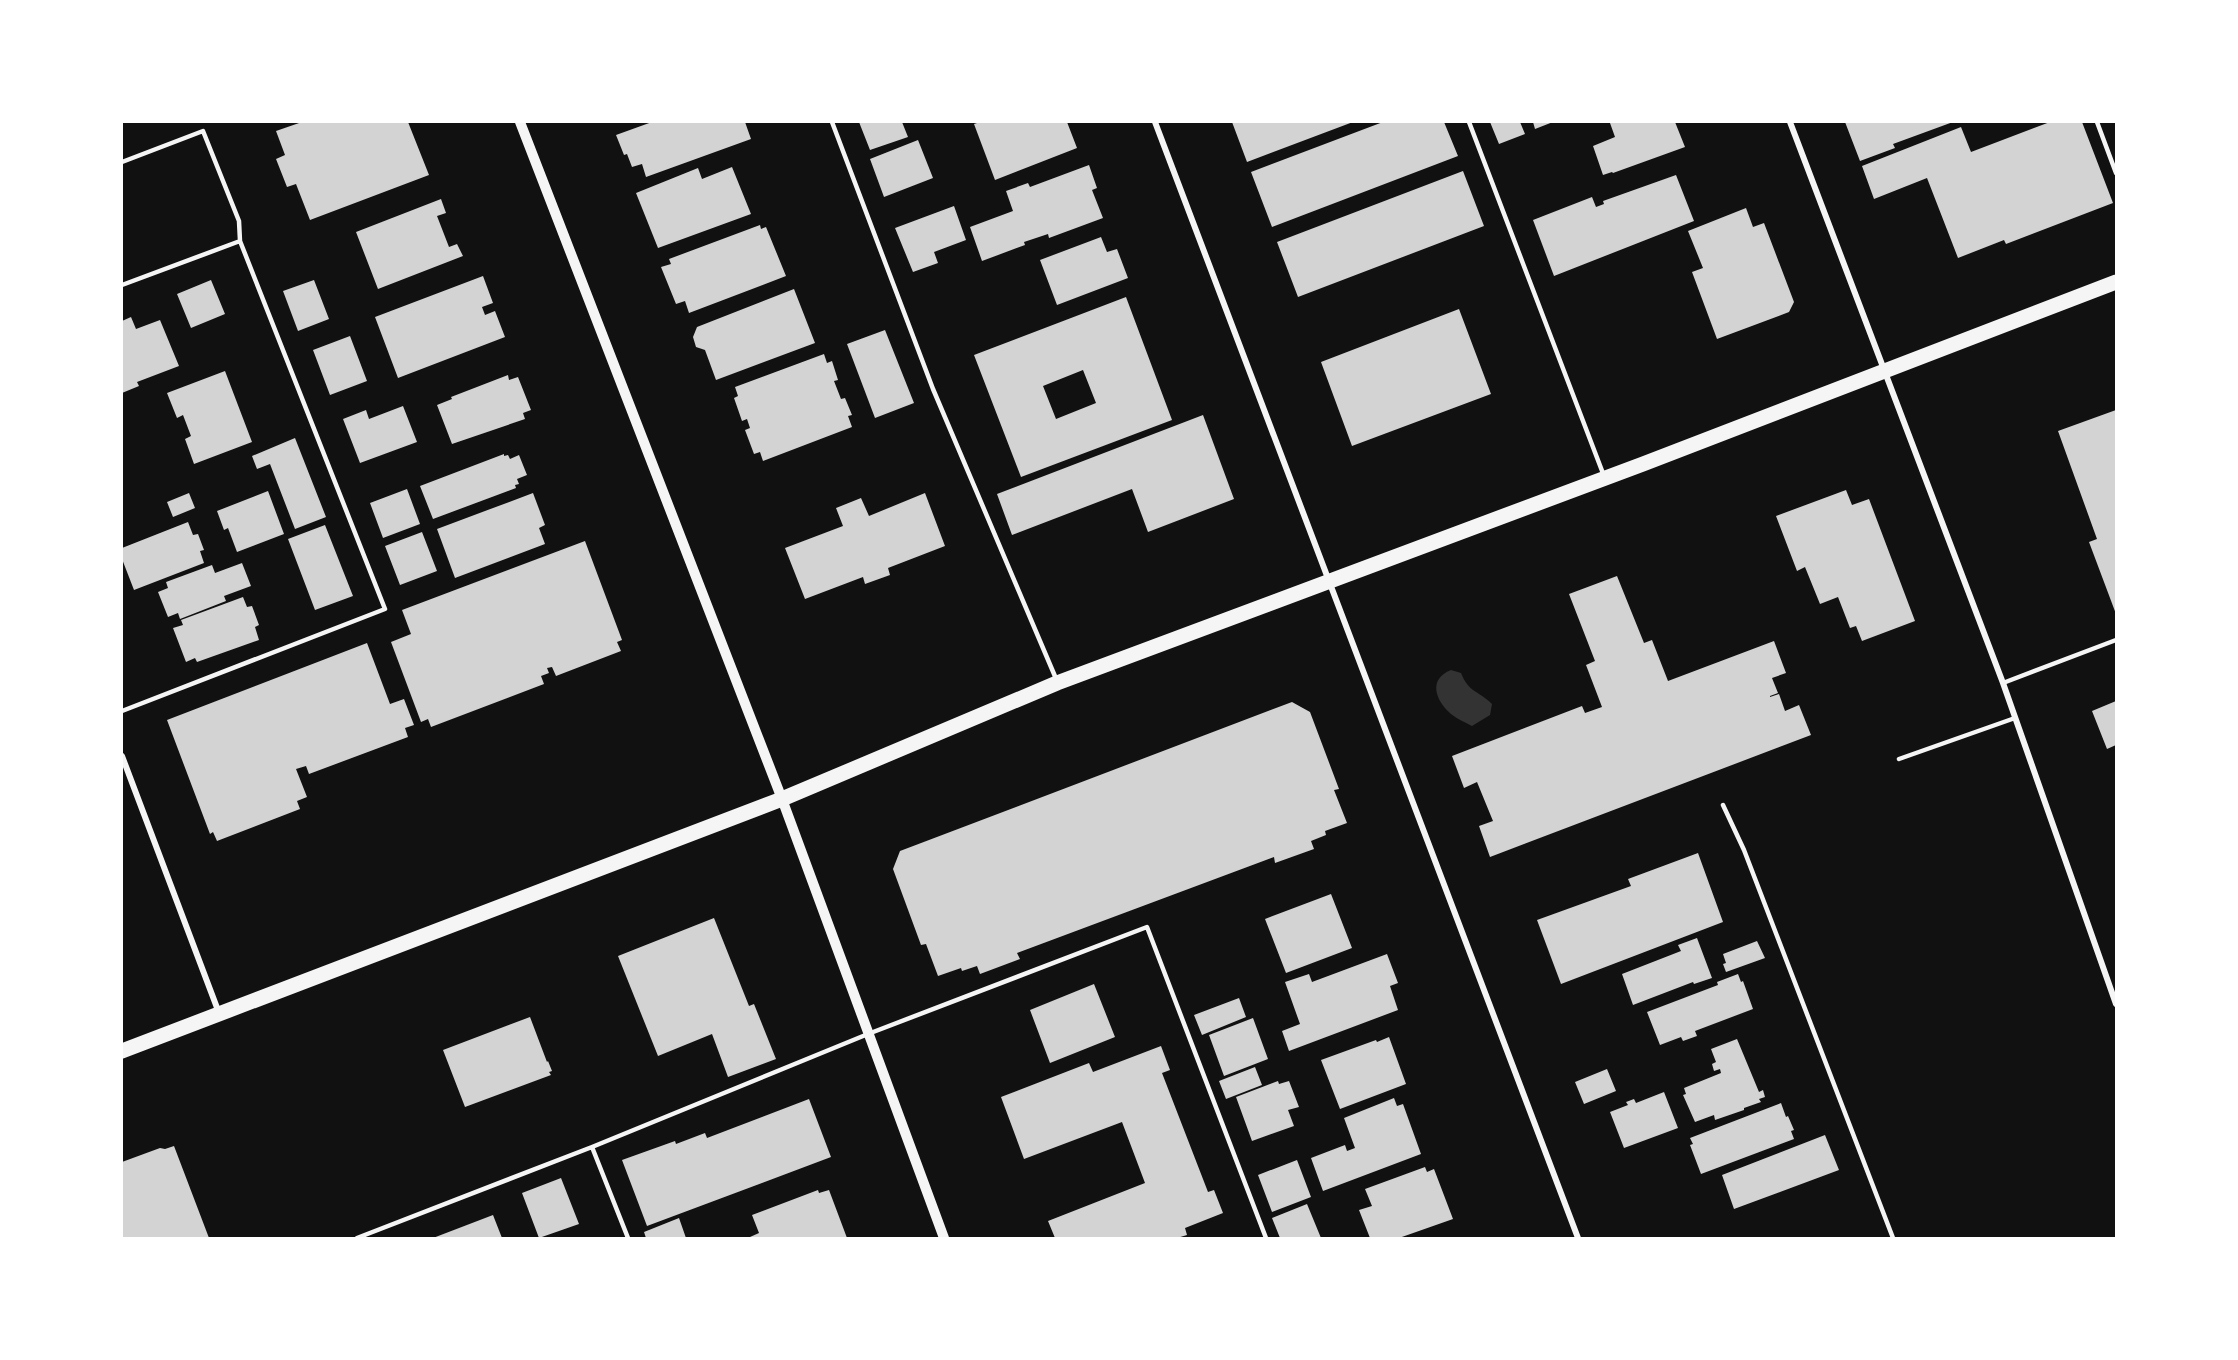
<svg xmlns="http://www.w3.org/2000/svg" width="2238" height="1360" viewBox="0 0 2238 1360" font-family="'Space Grotesk',sans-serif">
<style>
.water{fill:#333}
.building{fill:#d3d3d3;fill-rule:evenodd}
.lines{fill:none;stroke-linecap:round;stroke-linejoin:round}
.service{stroke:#f5f5f5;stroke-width:4.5}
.minor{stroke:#f5f5f5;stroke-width:6}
.tertiary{stroke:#f5f5f5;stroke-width:10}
.primary{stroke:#f5f5f5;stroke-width:15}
</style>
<rect width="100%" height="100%" fill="#111"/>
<path class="water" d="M 1451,670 L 1461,673 C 1469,693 1478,690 1492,704 L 1490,715 L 1472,726 C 1465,722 1457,719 1451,714 C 1435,700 1428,679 1451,670 Z"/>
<path class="building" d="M 302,122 L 408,122 L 429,175 L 310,220 L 296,184 L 287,187 L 276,159 L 285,155 L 276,131 Z
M 652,122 L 745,122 L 751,139 L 646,177 L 642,164 L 632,167 L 627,154 L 624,155 L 616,135 Z
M 859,122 L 902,122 L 908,137 L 870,150 Z
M 980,122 L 1067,122 L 1077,148 L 995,180 L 974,124 Z
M 1232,122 L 1353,122 L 1247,162 Z
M 1383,122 L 1444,122 L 1458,156 L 1272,227 L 1251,172 Z
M 1490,122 L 1520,122 L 1525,134 L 1499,144 Z
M 1533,122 L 1553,122 L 1535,129 Z
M 1615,122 L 1675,122 L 1685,147 L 1613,173 L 1612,172 L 1603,175 L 1593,146 L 1615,137 L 1610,123 Z
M 1845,122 L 1953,122 L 1893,144 L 1895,148 L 1860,161 Z
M 2050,122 L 2082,122 L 2113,203 L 2006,244 L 2004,240 L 1958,258 L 1927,178 L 1874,199 L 1862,166 L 1961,127 L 1971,152 Z
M 918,140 L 933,178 L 884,197 L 870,159 Z
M 1089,165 L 1097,188 L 1092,190 L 1103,218 L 1049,238 L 1048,234 L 1024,242 L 1025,245 L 982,261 L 970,227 L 1013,211 L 1006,191 L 1028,183 L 1030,187 Z
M 732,167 L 751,214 L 658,248 L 636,193 L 698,168 L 702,179 Z
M 1463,171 L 1484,226 L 1298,297 L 1277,242 Z
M 1676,175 L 1694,221 L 1554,276 L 1533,220 L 1592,197 L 1596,207 L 1604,204 L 1603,201 Z
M 441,199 L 446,213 L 437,216 L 449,247 L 457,244 L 463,256 L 378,289 L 356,232 Z
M 954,206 L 966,240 L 934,252 L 938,263 L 913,272 L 895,228 Z
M 1746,208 L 1753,227 L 1764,223 L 1794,302 L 1789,312 L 1717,339 L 1692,272 L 1703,268 L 1688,231 Z
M 760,225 L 761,229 L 766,227 L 786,276 L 689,313 L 685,301 L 676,304 L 661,267 L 671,264 L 669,259 Z
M 1101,237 L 1107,252 L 1117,249 L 1128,278 L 1057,305 L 1040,260 Z
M 483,276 L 493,303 L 482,307 L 485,315 L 495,311 L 505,337 L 398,378 L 375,317 Z
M 211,280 L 225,314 L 191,328 L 177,294 Z
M 314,280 L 329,319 L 298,331 L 283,291 Z
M 794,289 L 815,343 L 716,380 L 705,350 L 696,347 L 693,337 L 697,327 Z
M 1126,297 L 1172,420 L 1021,477 L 974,355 ZM 1083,370 L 1096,403 L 1056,419 L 1043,386 Z
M 1459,309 L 1491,394 L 1352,446 L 1321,362 Z
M 131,317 L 136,329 L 160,320 L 179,366 L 137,382 L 139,386 L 122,393 L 122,321 Z
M 885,330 L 914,403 L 875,418 L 847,344 Z
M 350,336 L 367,381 L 330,395 L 313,350 Z
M 824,354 L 827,363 L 832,361 L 838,380 L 834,381 L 841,399 L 845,398 L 852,415 L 848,416 L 852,427 L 763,461 L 760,452 L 754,454 L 745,430 L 750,428 L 747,419 L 742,421 L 734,398 L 738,396 L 735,387 Z
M 225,371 L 252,442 L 194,464 L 185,439 L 191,436 L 183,415 L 177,418 L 167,393 Z
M 508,375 L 509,380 L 518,377 L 531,410 L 523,413 L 525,419 L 452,444 L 437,405 L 452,399 L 451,397 Z
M 403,406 L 417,442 L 360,463 L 343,419 L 366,410 L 369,419 Z
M 2116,410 L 2116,614 L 2089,542 L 2097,539 L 2058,431 Z
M 1203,415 L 1234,499 L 1148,532 L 1132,489 L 1012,535 L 997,494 Z
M 295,438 L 326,517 L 295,529 L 270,464 L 257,469 L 252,456 Z
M 504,454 L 504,456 L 508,455 L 510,459 L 519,455 L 527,475 L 517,479 L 519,484 L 515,485 L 516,488 L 433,519 L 420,486 Z
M 407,489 L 420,524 L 383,538 L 370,503 Z
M 1846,490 L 1852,505 L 1869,499 L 1915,621 L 1862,641 L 1856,626 L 1850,628 L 1838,597 L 1820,604 L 1805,567 L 1797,571 L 1776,516 Z
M 268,491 L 284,534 L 237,552 L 228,528 L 224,530 L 217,511 Z
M 189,493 L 195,508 L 173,517 L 167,502 Z
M 533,493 L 545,525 L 539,528 L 545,544 L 455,578 L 437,529 Z
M 925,493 L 945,546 L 888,568 L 890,575 L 865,584 L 863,577 L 805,599 L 785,548 L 843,526 L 836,508 L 861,498 L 869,516 Z
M 188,522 L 193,535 L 198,534 L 204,550 L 200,551 L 204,563 L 134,590 L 122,559 L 122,548 Z
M 325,525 L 353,596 L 315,610 L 288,539 Z
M 422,532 L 437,571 L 400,585 L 385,546 Z
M 585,541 L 622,640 L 617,642 L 621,651 L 556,676 L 552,667 L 547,668 L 549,673 L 541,676 L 544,684 L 431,727 L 428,719 L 421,722 L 391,642 L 411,634 L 402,610 Z
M 242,563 L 251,586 L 224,596 L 226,601 L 180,619 L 178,613 L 168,617 L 158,592 L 168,588 L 166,582 L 212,565 L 215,573 Z
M 1617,576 L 1644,643 L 1652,640 L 1668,681 L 1774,641 L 1786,673 L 1772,678 L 1778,693 L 1770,696 L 1770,697 L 1779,694 L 1785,711 L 1799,705 L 1811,735 L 1490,857 L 1479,826 L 1493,821 L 1486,804 L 1477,782 L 1464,788 L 1452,756 L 1582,706 L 1585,713 L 1602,707 L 1586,665 L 1595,661 L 1569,594 Z
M 243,597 L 247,607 L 252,606 L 259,625 L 255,627 L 259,640 L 197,662 L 195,658 L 186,662 L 173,628 L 183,625 L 181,620 Z
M 367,643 L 390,704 L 404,699 L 414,725 L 405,728 L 408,737 L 309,774 L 306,766 L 296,769 L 307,797 L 297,801 L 300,809 L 217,841 L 213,832 L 210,834 L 167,720 Z
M 2116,701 L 2116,745 L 2107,749 L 2092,711 Z
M 1292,702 L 1310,712 L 1339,789 L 1334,790 L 1347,823 L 1325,831 L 1326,835 L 1311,841 L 1314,849 L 1275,863 L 1274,857 L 1017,953 L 1020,959 L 980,974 L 977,966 L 962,971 L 961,968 L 938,976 L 926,944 L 921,945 L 893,869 L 900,851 Z
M 1698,853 L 1723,922 L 1561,984 L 1537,920 L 1631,886 L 1628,879 Z
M 1331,894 L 1352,948 L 1286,973 L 1265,919 Z
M 714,918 L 749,1006 L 754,1004 L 776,1059 L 728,1077 L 712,1034 L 658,1056 L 618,956 Z
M 1697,938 L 1712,978 L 1694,984 L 1693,982 L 1633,1005 L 1622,974 L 1681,951 L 1678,945 Z
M 1757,941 L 1765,958 L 1726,972 L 1723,964 L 1726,963 L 1723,954 Z
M 1387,954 L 1398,983 L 1390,986 L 1398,1010 L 1289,1051 L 1282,1031 L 1300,1024 L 1285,982 L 1309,974 L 1312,982 Z
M 1738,974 L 1741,982 L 1743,981 L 1753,1009 L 1695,1031 L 1697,1036 L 1683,1041 L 1681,1037 L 1660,1045 L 1647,1012 L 1718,985 L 1717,982 Z
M 1094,984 L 1115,1037 L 1050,1063 L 1030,1010 Z
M 1239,998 L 1246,1017 L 1202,1035 L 1194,1015 Z
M 530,1017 L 547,1062 L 548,1061 L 552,1071 L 549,1072 L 551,1075 L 465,1107 L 443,1050 Z
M 1253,1018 L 1268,1059 L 1224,1076 L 1209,1035 Z
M 1389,1037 L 1406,1084 L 1340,1109 L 1321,1060 L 1376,1040 L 1377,1042 Z
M 1737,1039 L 1759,1092 L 1763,1090 L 1765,1097 L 1759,1099 L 1761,1102 L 1744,1108 L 1744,1110 L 1715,1120 L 1714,1115 L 1695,1122 L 1683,1095 L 1686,1094 L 1684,1088 L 1721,1073 L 1720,1069 L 1714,1071 L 1712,1064 L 1716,1062 L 1711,1049 Z
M 1161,1046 L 1170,1070 L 1162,1073 L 1208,1192 L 1214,1190 L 1223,1213 L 1185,1228 L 1187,1235 L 1177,1238 L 1055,1238 L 1048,1221 L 1145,1183 L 1122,1122 L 1024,1159 L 1001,1097 L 1089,1063 L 1093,1072 Z
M 1255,1067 L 1262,1085 L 1226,1099 L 1219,1081 Z
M 1607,1069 L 1616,1091 L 1584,1104 L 1575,1082 Z
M 1278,1081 L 1279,1084 L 1289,1081 L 1299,1107 L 1288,1110 L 1294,1126 L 1252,1141 L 1236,1097 Z
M 1664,1092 L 1678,1128 L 1624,1148 L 1610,1112 L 1628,1105 L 1626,1102 L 1634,1099 L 1636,1103 Z
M 1394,1098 L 1397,1106 L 1403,1104 L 1421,1154 L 1323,1191 L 1311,1158 L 1345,1145 L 1347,1151 L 1355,1148 L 1344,1118 Z
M 809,1099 L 831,1157 L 647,1226 L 622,1160 L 675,1141 L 676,1144 L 705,1133 L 707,1138 Z
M 1781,1103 L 1786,1117 L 1788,1116 L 1794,1130 L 1791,1131 L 1794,1139 L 1701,1174 L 1690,1145 L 1693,1144 L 1690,1138 Z
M 1825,1135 L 1839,1170 L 1734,1209 L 1722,1175 Z
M 174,1146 L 209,1238 L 122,1238 L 122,1162 L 160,1148 L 165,1149 Z
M 1297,1160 L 1311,1197 L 1272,1212 L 1258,1175 Z
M 1425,1167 L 1427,1172 L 1434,1169 L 1453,1219 L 1399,1238 L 1370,1238 L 1359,1210 L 1372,1206 L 1365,1189 Z
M 561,1178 L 579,1224 L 539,1238 L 522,1193 Z
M 818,1190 L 819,1193 L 829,1190 L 847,1238 L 751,1238 L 750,1237 L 759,1233 L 752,1215 Z
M 1307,1204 L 1321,1238 L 1280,1238 L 1272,1218 Z
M 493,1215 L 502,1238 L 433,1238 Z
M 679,1218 L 686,1238 L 646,1238 L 644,1232 Z"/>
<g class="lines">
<path class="service" d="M 832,122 L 933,389 L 1057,681
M 1469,122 L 1604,476
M 2097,122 L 2116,173
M 122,162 L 203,131 L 239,221 L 240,241
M 122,285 L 240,241 L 385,609 L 122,711
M 2003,683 L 2116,640
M 1899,759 L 2015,718
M 1723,805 L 1744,850 L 1893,1238
M 592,1147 L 628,1238
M 357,1238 L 592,1147 L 868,1034 L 1147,927 L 1266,1238"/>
<path class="minor" d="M 1155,122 L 1578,1238
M 1790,122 L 2003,683 L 2116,1004
M 122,756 L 219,1013"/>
<path class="tertiary" d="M 520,122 L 782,799 L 944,1238"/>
<path class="primary" d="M 122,1051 L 782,799 L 1057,683 L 1643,464 L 2116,282"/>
</g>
<rect width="2238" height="1360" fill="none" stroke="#ffffff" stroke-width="246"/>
</svg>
